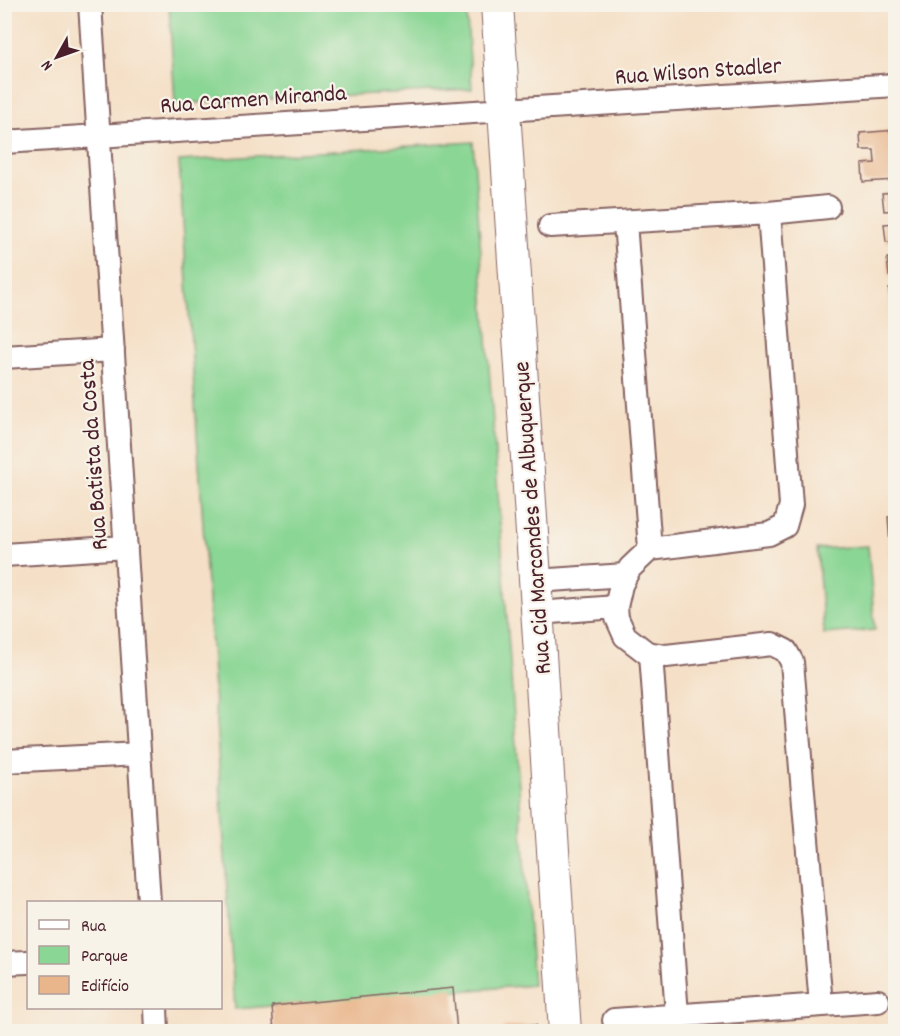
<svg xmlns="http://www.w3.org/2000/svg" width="900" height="1036" viewBox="0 0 900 1036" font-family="Dekko,sans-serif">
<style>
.green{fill:#8ad694;stroke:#6a7a60;stroke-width:1.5}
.building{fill:#e9b58b}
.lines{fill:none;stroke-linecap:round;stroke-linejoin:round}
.street-casing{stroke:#866362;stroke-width:26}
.secondary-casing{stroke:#866362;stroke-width:34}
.street{stroke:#fff;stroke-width:22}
.secondary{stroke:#fff;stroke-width:32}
.labels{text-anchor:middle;stroke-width:4.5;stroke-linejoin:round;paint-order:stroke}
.street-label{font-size:24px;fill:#4a1f2b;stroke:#f7f3e8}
</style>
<rect width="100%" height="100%" fill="#f7f3e8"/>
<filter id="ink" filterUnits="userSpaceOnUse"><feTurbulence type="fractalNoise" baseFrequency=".0167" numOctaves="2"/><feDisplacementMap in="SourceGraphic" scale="12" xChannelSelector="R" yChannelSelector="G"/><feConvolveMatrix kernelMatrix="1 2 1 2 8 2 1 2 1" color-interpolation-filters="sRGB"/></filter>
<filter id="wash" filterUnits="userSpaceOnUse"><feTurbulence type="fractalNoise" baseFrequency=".008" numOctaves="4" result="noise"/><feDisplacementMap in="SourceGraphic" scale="24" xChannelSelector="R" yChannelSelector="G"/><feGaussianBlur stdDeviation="1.35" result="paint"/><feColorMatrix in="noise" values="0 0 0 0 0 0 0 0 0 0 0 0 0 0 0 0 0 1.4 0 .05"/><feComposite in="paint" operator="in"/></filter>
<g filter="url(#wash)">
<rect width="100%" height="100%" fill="#f5e0c7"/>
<path class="green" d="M 169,5 L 466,5 L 472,89 L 175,104 Z
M 473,142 L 533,985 L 235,1009 L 179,161 Z
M 868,546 L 875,630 L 824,634 L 817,549 Z"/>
<g id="blocks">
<path class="building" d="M 896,130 L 896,180 L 863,182 L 862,164 L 875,163 L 874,150 L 861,150 L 860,133 Z
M 896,192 L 896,210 L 884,211 L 882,193 Z
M 896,223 L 896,241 L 886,242 L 884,224 Z
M 887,258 L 896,258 L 896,275 L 889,276 Z
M 889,289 L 896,289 L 896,307 L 891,307 Z
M 889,319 L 896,319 L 896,337 L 890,337 Z
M 896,516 L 896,601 L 894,601 L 888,517 Z
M 453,988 L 457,1032 L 274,1032 L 272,1006 Z
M 536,1025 L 536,1032 L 503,1032 L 503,1027 Z"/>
</g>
</g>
<g filter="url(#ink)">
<use href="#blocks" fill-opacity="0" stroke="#866362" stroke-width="1.5"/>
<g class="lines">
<defs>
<path id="street" d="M 90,4 L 149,902
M 4,142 L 896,85
M 769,213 L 791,505 L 785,526 L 769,534 L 650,549 L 630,568 L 626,575 L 621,585 L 616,607 L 617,618 L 625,636 L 647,653 L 666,656 L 772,644 L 786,651 L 792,662 L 821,1005
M 625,222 L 650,549
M 550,226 L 769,213 L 828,207
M 4,357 L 113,350
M 4,555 L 126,547
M 535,581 L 626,575
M 538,613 L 616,607
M 651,654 L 677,1015
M 4,761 L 139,754
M 4,963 L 28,962
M 156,1008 L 157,1032
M 614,1020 L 878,1001"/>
<path id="secondary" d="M 497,4 L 565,1032"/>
</defs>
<use href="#street" class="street-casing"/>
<use href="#secondary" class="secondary-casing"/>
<use href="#street" class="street"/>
<use href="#secondary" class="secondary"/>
</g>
</g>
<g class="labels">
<g class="street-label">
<text transform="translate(698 70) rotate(-4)" y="8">Rua Wilson Stadler</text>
<text transform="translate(253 98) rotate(-4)" y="8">Rua Carmen Miranda</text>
<text transform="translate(92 455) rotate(-94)" y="8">Rua Batista da Costa</text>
<text transform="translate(531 518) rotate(-94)" y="8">Rua Cid Marcondes de Albuquerque</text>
</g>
</g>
<rect width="900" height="1036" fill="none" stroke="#f7f3e8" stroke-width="24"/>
<rect x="27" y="901" width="195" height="108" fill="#f7f3e8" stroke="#b29e9c" stroke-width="1.5"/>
<rect x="39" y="920" width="30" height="9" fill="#ffffff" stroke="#b29e9c" stroke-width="1.5"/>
<text x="81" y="931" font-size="18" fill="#4a1f2b">Rua</text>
<rect x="39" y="946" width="30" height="18" fill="#8ad694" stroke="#b29e9c" stroke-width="1.5"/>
<text x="81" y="961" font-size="18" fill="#4a1f2b">Parque</text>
<rect x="39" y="976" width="30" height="18" fill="#e9b58b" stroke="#b29e9c" stroke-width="1.5"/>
<text x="81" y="991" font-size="18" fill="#4a1f2b">Edifício</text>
<g transform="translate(57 57) rotate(230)" stroke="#f7f3e8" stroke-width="4.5" paint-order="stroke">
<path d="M0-4.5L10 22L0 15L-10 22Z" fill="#4a1f2b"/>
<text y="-9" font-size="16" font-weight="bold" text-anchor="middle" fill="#4a1f2b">N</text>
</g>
</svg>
